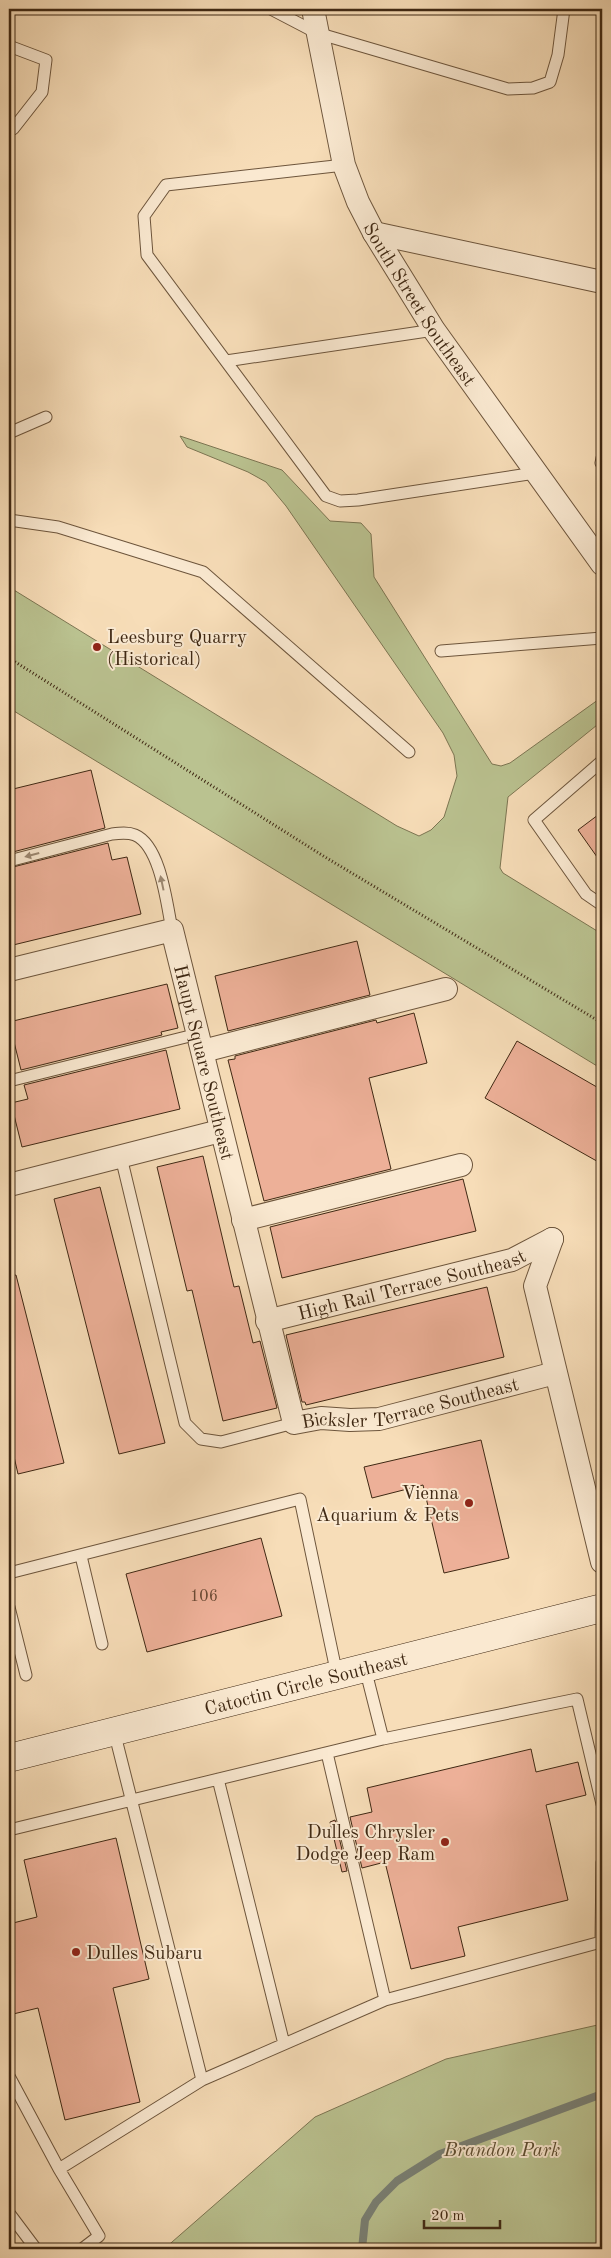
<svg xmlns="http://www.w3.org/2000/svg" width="611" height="2258" viewBox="0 0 611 2258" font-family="'Old Standard TT',serif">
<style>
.green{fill:#bac290;stroke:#7c7552}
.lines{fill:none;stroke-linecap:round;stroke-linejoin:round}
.stream{stroke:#798075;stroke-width:8}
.building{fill:#edb098;stroke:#3f2813}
.service-casing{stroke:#6d553c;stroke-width:13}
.minor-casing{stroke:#6d553c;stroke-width:24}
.secondary-casing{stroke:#3f2813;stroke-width:29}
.path{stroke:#3f2813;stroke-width:3;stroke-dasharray:1 2.5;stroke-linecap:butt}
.service{stroke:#fae9d1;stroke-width:11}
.minor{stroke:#fae9d1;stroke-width:22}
.secondary{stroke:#fae9d1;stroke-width:28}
.oneway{fill:#9c8872}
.poi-dot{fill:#8f2418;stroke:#fae9d1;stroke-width:2}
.labels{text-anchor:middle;stroke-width:4;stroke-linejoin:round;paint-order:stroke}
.number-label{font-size:16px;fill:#6a4a34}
.street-label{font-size:19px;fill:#3f2813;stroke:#fae9d1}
.poi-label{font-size:19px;fill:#3f2813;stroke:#fae9d1;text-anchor:start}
.park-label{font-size:19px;font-style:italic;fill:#5e4e32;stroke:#fae9d1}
</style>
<rect width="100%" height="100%" fill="#f7ddb8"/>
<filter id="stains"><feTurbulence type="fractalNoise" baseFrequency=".004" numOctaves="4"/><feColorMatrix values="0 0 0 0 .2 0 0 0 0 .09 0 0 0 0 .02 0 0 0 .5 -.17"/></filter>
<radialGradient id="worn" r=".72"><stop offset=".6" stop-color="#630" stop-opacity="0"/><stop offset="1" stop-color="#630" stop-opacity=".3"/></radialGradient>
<path class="green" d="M 180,436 L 282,470 L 330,521 L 361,523 L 371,534 L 374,577 L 492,764 L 501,766 L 510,763 L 602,697 L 602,721 L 508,797 L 500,868 L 503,873 L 602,934 L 602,1069 L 9,708 L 9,587 L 397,826 L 419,836 L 431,830 L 444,817 L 457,776 L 454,755 L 443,733 L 286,506 L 266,482 L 248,472 L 187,447 Z
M 602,2024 L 602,2249 L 164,2249 L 315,2117 L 446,2059 Z"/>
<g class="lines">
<path class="stream" d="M 362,2249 L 365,2220 L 376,2202 L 397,2181 L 440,2154 L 602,2094"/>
</g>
<path class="building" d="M 91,770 L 105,828 L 9,853 L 9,790 Z
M 602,812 L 602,864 L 578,830 Z
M 108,843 L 112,860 L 127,857 L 141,914 L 9,946 L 9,868 Z
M 357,941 L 370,995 L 228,1031 L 215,976 Z
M 167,984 L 178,1028 L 161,1032 L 162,1035 L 21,1070 L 9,1022 Z
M 414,1013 L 427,1063 L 369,1078 L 391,1169 L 264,1201 L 228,1060 L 235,1059 L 235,1056 L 376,1020 L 377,1023 Z
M 517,1041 L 602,1090 L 602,1164 L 485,1098 Z
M 166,1050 L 180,1109 L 22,1147 L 11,1103 L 28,1099 L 24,1085 Z
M 203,1156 L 234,1287 L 239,1286 L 253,1343 L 260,1341 L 277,1408 L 223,1421 L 192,1290 L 187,1291 L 157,1167 Z
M 463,1179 L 476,1231 L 282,1278 L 270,1227 Z
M 100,1187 L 165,1443 L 119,1454 L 54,1199 Z
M 16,1275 L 64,1463 L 18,1474 L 9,1435 L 9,1276 Z
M 487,1287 L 504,1357 L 306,1405 L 305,1402 L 302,1402 L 286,1335 Z
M 481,1440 L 509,1558 L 444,1573 L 423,1485 L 372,1498 L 364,1467 Z
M 261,1538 L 282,1616 L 147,1652 L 126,1574 Z
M 531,1749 L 536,1772 L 578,1762 L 586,1795 L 546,1805 L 568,1900 L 458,1927 L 465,1956 L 411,1969 L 385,1862 L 362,1868 L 350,1817 L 372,1812 L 367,1788 Z
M 335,1820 L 347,1871 L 342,1872 L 330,1822 Z
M 116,1838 L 149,1979 L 113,1988 L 140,2102 L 65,2120 L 38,2008 L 9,2015 L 9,1924 L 37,1917 L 24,1860 Z"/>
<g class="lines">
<defs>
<path id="service" d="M 271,9 L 317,33 L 508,89 L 533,88 L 550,82 L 558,55 L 564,9
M 9,46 L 46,60 L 42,92 L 13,129 L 9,129
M 344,165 L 166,185 L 144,216 L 147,255 L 326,496 L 340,501 L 358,500 L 535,473
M 226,361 L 434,330
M 9,433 L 46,417
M 601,463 L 602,458
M 9,520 L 58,527 L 203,572 L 409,752
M 441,651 L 602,638
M 602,761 L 534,820 L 586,894 L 602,905
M 9,861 L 112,834 C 120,833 128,832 135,835 C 161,846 167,906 172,930
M 9,1081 L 198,1034
M 121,1157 L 185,1423 L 201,1439 L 221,1442 L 294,1423
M 81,1556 L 102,1644
M 9,1573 L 300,1499 L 337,1675
M 9,1607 L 26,1675
M 383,1739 L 577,1699 L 602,1804
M 327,1753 L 385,2000
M 218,1779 L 284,2044
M 9,1830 L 383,1739 L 365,1668
M 9,2076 L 59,2169 L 202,2080 L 114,1731
M 202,2080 L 385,2000 L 601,1942 L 602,1862
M 59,2169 L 99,2236 L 82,2249
M 9,2213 L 36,2249"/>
<g id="minor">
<path id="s1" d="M 313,9 L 344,165 L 358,202 L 374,233 L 434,330 L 602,564"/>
<path d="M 374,233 L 602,282"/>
<path id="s2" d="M 9,970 L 172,930 L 294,1423 L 321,1418 L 350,1420 L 379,1419 L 555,1373"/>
<path d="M 203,1051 L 446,989"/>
<path d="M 9,1185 L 220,1131"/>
<path d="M 243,1220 L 461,1165"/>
<path d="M 552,1239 L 535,1286 L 602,1562"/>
<path id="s3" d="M 267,1321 L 512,1260 L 552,1239"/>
</g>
<g id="secondary">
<path id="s4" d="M 9,1758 L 602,1608"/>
</g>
</defs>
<use href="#service" class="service-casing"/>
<use href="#minor" class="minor-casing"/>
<use href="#secondary" class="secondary-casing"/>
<path class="path" d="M 9,658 L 325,857 L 602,1023"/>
<use href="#service" class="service"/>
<use href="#minor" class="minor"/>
<use href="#secondary" class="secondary"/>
</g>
<defs><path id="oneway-solid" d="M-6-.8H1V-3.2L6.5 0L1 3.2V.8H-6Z" transform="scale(1.25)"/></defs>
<g class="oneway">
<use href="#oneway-solid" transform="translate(32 855) rotate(165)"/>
<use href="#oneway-solid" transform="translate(162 883) rotate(-102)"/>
</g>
<g class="poi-dot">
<circle cx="97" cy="647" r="5"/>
<circle cx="469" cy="1503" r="5"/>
<circle cx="445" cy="1842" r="5"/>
<circle cx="76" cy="1952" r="5"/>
</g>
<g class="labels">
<g class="number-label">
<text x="204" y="1601">106</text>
</g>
<g class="street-label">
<text dy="7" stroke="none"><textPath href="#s1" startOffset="318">South Street Southeast</textPath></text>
<text dy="7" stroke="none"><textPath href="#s2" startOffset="304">Haupt Square Southeast</textPath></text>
<text dy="7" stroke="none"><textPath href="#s3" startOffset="149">High Rail Terrace Southeast</textPath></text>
<text dy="7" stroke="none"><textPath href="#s2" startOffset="794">Bicksler Terrace Southeast</textPath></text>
<text dy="7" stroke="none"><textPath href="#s4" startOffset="306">Catoctin Circle Southeast</textPath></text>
</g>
<g class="poi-label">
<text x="107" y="643">Leesburg Quarry<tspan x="107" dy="22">(Historical)</tspan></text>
<text x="459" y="1499" text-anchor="end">Vienna<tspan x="459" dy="22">Aquarium &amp; Pets</tspan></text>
<text x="435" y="1838" text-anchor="end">Dulles Chrysler<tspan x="435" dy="22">Dodge Jeep Ram</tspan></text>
<text x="86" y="1959">Dulles Subaru</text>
</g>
<g class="park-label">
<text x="502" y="2156">Brandon Park</text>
</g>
</g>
<rect width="611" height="2258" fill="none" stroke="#f7ddb8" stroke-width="30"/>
<rect x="10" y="10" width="591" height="2238" fill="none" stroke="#3f2813" stroke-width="2.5"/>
<rect x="15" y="15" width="581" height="2228" fill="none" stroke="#3f2813"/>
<path d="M424 2220v8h76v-8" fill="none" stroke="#3f2813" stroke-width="2.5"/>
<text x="431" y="2220" font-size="15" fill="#3f2813" stroke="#fae9d1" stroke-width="4" paint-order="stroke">20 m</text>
<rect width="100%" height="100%" filter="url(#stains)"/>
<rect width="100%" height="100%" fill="url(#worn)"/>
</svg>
